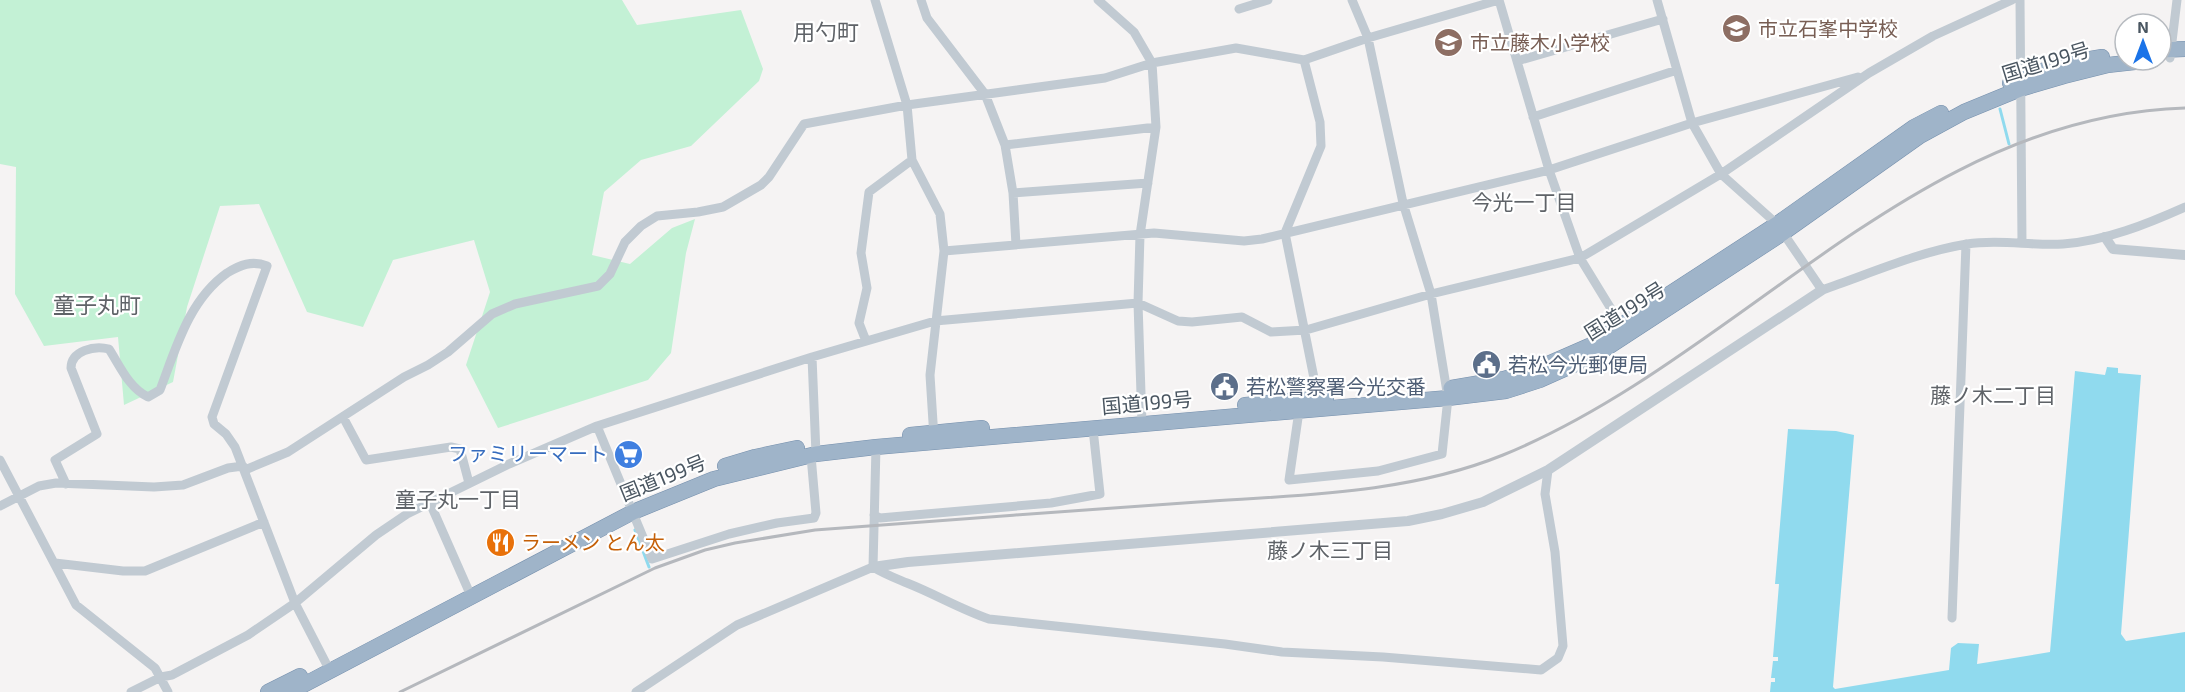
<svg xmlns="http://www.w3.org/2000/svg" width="2185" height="692" viewBox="0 0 2185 692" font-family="'Exo 2','Noto Sans JP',sans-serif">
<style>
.green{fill:#c3f1d5}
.water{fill:#90daee}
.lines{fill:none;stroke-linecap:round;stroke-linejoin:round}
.stream{stroke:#90daee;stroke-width:3}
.trunk-casing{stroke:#7690ad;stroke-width:16}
.minor{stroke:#c1cad2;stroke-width:9}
.tertiary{stroke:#c1cad2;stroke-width:10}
.trunk{stroke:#9fb4c9;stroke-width:15}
.rail{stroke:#b5b8bd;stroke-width:3}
.labels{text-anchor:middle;stroke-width:4.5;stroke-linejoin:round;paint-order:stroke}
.education-label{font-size:20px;fill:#785e54;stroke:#fff;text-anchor:start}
.street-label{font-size:20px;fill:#4a5661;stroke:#fff}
.service-label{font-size:20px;fill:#4e5e75;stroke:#fff;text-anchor:start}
.shop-label{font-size:20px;fill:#366cbe;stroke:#fff;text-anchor:end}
.food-label{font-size:20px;fill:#c56008;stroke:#fff;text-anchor:start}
.neighbourhood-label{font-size:21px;fill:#5f6368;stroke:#fff}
.quarter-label{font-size:22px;fill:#5f6368;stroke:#fff}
</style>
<rect width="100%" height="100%" fill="#f5f3f3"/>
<path class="green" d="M 0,0 L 622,0 L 637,25 L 741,10 L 763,69 L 759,81 L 691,146 L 641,160 L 604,192 L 592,255 L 630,264 L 672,228 L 695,219 L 686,253 L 671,353 L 648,380 L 498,428 L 466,365 L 490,292 L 474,240 L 393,260 L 363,327 L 307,312 L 259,204 L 220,206 L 187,307 L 173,382 L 124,405 L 118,337 L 44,346 L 15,294 L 16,167 L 0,164 Z"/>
<path class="water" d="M 2107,367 L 2118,368 L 2118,373 L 2141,375 L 2121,634 L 2126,641 L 2185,632 L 2185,692 L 1770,692 L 1771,682 L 1775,682 L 1775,678 L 1771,678 L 1773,661 L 1778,661 L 1778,657 L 1773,657 L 1779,584 L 1775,584 L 1788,429 L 1836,431 L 1854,435 L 1833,687 L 1835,689 L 1949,670 L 1951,648 L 1958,643 L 1979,644 L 1977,664 L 2050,652 L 2075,371 L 2105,375 Z"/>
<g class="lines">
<path class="stream" d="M 2000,109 L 2009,144
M 635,530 L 649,567"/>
<defs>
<path id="trunk" d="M 2161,50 L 2185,49
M 2010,83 L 2061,64 L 2102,57
M 1451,388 L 1504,379 L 1536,369 L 1591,345 L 1777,224 L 1914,127 L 1941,113
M 1245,405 L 1326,398
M 910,435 L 982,428
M 725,466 L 755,457 L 797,448
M 268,692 L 300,676
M 290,692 L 633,512 L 714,479 L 816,454 L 876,447 L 1448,398 L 1506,391 L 1540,380 L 1596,355 L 1783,233 L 1920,136 L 1964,112 L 2020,89 L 2064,76 L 2108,65 L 2153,60"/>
</defs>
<use href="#trunk" class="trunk-casing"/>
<path class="minor" d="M 875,0 L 907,105 L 912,160 L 940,214 L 944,251 L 930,375 L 934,438
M 921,0 L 927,18 L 985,94 L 1005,145 L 1013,193 L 1016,245
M 1098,0 L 1134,32 L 1152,63 L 1156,127 L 1140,235 L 1138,303 L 1142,424
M 1499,0 L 1549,170 L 1580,258 L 1624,330
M 1657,0 L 1692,123 L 1721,174 L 1777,224 L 1822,290 C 1869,274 1918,252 1967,244 C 1999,239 2031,246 2063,244 C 2105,241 2147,224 2185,207
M 2020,0 L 2022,243
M 1239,9 L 1268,0
M 2170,58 L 2177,0
M 1304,60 L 1320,122 L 1321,146 L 1285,233 L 1319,403
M 1517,61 L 1663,19
M 1533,117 L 1677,70
M 1005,145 L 1156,127
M 1013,193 L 1148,183
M 944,251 L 1154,233 L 1244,241 L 1262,239 L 1549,170 L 1692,123 L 1858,77
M 866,341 L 859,323 L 867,288 L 861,253 L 869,192 L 912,160
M 812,357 L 816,454
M 1299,411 L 1289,480 L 1378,471 L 1442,454 L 1448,398 L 1431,294 L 1403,203 L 1368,38 L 1352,0
M 343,417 L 366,460 L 451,447 L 460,449 L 469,483
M 597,426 L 652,559 L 729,534 L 777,523 L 814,518 L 816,513 L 811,456
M 0,460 L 76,605 L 155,668 L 168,692
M 245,470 L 288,452 L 404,377 L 428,365 L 448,352 L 492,314 L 515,304 L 598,286 L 610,274 L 625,242 L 641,226 L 657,216 L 698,212 L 723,207 L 761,185 L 769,177 L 804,124 L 907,105 L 1105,78 L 1152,63 L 1236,48 L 1304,60 L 1368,38 L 1499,0
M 66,484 L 55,460 L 97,434 L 71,368 C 71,351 94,345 109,349 C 120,366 129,388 148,397 L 160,390 C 176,348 189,300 227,273 C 240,265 252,260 267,266 L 212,417 L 214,424 L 226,434 L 235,447 L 295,603 L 330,671
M 430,503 L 471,596
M 0,506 L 39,486 L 56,483 L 154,487 L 183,485 L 228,468 L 243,466
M 874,515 L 880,518 L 1051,503 L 1100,494 L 1093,429
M 55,563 L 123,571 L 145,571 L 264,522
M 873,567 C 884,574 895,578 907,583 C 935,594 960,609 989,619 L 1225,644 L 1282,652 L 1383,657 L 1541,670 L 1558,658 L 1563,646 L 1555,552 L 1545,494 L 1548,470
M 873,567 L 876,447
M 1952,618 L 1966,244
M 131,692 L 161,677 L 172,675 L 248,635 L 295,603 L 376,535 L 407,514 L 509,464 L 597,426 L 812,357 L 935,321 L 1138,303 L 1178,321 L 1192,322 L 1242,317 L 1271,332 L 1306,330 L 1431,294 L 1580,258 L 1721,174 L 1869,73 L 1933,36 L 2012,0
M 636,692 L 737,625 L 873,567"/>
<path class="tertiary" d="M 2105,237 L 2113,249 L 2185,255
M 873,567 L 908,562 L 1408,521 L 1442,514 L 1483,502 L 1548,470 L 1822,290"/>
<use href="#trunk" class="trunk"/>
<path class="rail" d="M 400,692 L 655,568 L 705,550 L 735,543 L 815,530 C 943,520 1070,511 1198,502 C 1299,495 1407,494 1503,455 C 1739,359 1914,116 2185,108"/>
</g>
<defs>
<symbol id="school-disc" viewBox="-11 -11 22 22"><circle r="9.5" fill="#8d6e63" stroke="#fff"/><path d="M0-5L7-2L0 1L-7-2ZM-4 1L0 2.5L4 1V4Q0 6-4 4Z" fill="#fff"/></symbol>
<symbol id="civic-disc" viewBox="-11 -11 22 22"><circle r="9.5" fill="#5c6f8a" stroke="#fff"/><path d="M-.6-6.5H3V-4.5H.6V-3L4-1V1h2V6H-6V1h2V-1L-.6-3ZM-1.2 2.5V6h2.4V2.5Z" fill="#fff"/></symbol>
<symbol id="supermarket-disc" viewBox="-11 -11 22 22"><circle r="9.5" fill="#3f7fe0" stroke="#fff"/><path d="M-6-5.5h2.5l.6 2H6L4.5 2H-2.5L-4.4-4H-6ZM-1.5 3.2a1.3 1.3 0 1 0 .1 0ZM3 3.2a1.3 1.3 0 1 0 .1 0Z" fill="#fff"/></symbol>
<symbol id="restaurant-disc" viewBox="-11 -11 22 22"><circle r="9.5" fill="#e8710a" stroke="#fff"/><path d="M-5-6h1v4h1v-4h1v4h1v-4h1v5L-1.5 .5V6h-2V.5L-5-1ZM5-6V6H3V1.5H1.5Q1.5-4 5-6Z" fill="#fff"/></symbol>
</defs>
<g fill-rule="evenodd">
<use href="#school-disc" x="1720" y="12" width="33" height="33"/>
<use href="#school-disc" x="1432" y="26" width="33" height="33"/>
<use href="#civic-disc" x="1470" y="348" width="33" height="33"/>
<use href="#civic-disc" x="1208" y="370" width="33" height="33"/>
<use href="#supermarket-disc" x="612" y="438" width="33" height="33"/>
<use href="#restaurant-disc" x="484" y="526" width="33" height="33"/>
</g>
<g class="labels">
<g class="education-label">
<text x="1758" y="36">市立石峯中学校</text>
<text x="1470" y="50">市立藤木小学校</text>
</g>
<g class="street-label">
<text transform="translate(2046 62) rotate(-17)" y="7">国道199号</text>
<text transform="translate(1625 311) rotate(-32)" y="7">国道199号</text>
<text transform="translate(1147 403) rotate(-5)" y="7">国道199号</text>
<text transform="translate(663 478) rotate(-22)" y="7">国道199号</text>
</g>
<g class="service-label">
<text x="1508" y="372">若松今光郵便局</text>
<text x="1246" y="394">若松警察署今光交番</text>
</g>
<g class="shop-label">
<text x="608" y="461">ファミリーマート</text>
</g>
<g class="food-label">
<text x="521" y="550">ラーメン とん太</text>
</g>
<g class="neighbourhood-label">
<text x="1524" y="210">今光一丁目</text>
<text x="1993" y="403">藤ノ木二丁目</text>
<text x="458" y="507">童子丸一丁目</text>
<text x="1330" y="558">藤ノ木三丁目</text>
</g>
<g class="quarter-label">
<text x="826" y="40">用勺町</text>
<text x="97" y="313">童子丸町</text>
</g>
</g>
<g transform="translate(2143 42)"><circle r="28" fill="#ffffff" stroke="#b7bbc0" stroke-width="1.5"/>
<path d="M0-4.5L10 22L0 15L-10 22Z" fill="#1a73e8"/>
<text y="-9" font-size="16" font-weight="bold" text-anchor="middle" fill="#4a5661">N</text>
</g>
</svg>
